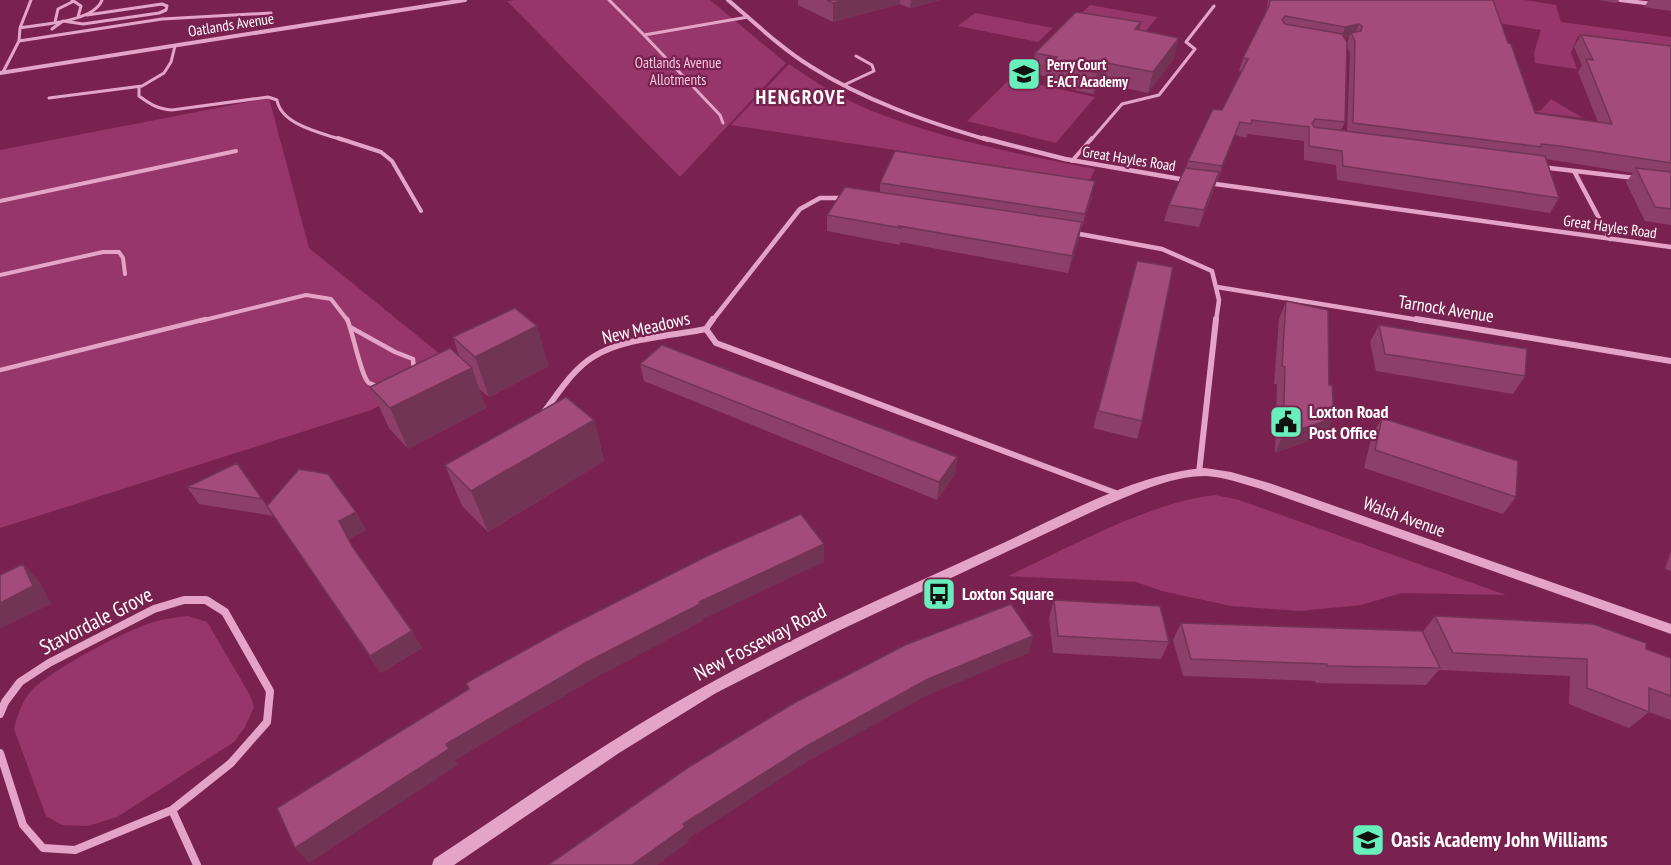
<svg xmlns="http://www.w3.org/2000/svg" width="1671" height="865" viewBox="0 0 1671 865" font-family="'PT Sans Narrow',sans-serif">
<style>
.green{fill:#97366a}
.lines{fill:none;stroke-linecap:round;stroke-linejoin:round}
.service-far2{stroke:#e4a4c7;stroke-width:3}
.service-far1{stroke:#e4a4c7;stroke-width:4}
.service{stroke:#e4a4c7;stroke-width:4.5}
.minor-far3{stroke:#e4a4c7;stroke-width:4}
.minor-far2{stroke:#e4a4c7;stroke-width:4.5}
.minor-far1{stroke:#e4a4c7;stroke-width:6}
.minor{stroke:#e4a4c7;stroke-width:8}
.tertiary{fill:#e4a4c7;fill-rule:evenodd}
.wall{fill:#8c4069;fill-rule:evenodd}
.shaded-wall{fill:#723455}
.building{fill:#a34b7a;stroke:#723455;stroke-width:1.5}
.labels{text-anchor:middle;stroke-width:4.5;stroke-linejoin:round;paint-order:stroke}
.far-street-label{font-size:15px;fill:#fff;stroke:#792250}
.far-park-label{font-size:15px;fill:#f4c7df;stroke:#792250}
.far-poi-label{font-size:15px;font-weight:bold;fill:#fff;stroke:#792250;text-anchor:start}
.street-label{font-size:18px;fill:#fff;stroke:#792250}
.poi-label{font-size:18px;font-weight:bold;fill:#fff;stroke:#792250;text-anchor:start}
.far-district-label{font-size:20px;font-weight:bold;letter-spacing:1.5px;fill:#fff;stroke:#792250}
.near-street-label{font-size:21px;fill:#fff;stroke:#792250}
.near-poi-label{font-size:21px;font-weight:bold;fill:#fff;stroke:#792250;text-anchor:start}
</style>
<rect width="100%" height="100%" fill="#792250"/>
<path class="green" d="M 515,0 L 710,0 L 786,63 L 680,177 L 507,1 Z
M 1357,0 L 1524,0 L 1556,5 L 1561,22 L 1671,37 L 1671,51 L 1578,36 L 1571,53 L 1577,69 L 1535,63 L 1534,53 L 1541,30 Z
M 1090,5 L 1157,17 L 1143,35 L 1073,22 Z
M 975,13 L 1053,28 L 1038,42 L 958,26 Z
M 789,64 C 816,83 846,101 877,113 C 947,140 1022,155 1095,169 L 1090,180 L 731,125 Z
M 1011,78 L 1095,97 L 1056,143 L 967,121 Z
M 269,98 L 309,248 L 456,367 L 371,410 L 0,528 L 0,150 Z
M 1551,99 L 1583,118 L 1535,112 L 1541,110 Z
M 1215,495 L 1239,500 L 1506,595 L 1402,593 L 1361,605 L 1299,611 L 1231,606 L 1162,591 L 1136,582 L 1008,576 C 1068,548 1150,502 1215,495 Z
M 188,616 L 207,622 L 250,695 L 254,707 L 245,727 L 234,742 L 117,817 L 88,826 L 62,825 L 46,816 L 14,729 C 17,716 22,701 31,691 C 51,670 132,626 161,620 C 170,618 179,617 188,616 Z"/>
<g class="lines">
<path class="service-far2" d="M 72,0 L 81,6 L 78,17
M 609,0 L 644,35
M 55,22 L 58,9 L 72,2
M 20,28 C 42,24 94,22 102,0
M 52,29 L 63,21 L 83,24 L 159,13 L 166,10 L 167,6 L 162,4 L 87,15
M 19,41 L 162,19 L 271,13
M 3,72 L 19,41 L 20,28 L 31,0
M 844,85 L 874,71 L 872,65 L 856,56
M 139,88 L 139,96 C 150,104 157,109 172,110 L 268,97 L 277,100 C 281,125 322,133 342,140
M 49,98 L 142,86 L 164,73 L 171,62 L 175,46
M 723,123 L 720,115 L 644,35 L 748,17
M 1091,140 L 1122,104 L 1159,95 L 1195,49 L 1186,42 L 1214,6"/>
<path class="service-far1" d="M 338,138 L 381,152 L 392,161 L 421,211
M 1072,161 L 1092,138
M 0,201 L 236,151
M 0,275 L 103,252 L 119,252 L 123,258 L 125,274
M 200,321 L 306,295 L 331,299 L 348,321"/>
<path class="service" d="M 347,319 C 353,332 361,377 369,383 C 369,383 377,386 378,386
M 350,327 L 395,352 L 413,359 L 414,371
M 0,370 L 206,319"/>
<path class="minor-far3" d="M 728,0 C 755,23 781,48 810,66 C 863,100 927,122 988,140
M 1620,0 L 1653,4
M 0,73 L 465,0"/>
<path class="minor-far2" d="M 983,138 L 1065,159 L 1186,180
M 1541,167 L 1635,178
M 1574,171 L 1610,239
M 1208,183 L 1671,247
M 1074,233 L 1162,249 L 1212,271 L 1219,300 L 1216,321
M 1217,287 L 1425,321
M 712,321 L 800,209 L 820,198 L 844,198"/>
<path class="minor-far1" d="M 713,319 L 706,329 L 716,343 L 1121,495
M 1416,319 L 1671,361
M 543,413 C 558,394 572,370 593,357 C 622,338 672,336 706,329
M 1199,473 L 1216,319"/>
<path class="minor" d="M 0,714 L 5,702 L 20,682 L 49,663 L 154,609 L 184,600 L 206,600 L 225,612 L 270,691 L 267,722 L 231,763 L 172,810 L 75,850 L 43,848 L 23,825 L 0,753
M 172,810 L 197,865"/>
<path class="tertiary" d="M 1205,468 L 1231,472 L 1269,483 L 1671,624 L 1671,634 L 1261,489 C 1243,484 1225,477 1206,476 C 1169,476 1131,495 1098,509 L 836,632 L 716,693 L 619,753 L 454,865 L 432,865 L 434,859 C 523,800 611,738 705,686 C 797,634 895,593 990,549 C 1055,520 1134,473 1205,468 Z"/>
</g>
<path class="wall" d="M 798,0 L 940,0 L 910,8 L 900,4 L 833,22 L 798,5 Z
M 1268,0 L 1493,0 L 1508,43 L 1535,113 L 1598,122 L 1578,72 L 1582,65 L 1574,47 L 1581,35 L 1671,46 L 1671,225 L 1645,221 L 1626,182 L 1633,173 L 1546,159 L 1559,198 L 1550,213 L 1337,180 L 1336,165 L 1304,160 L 1304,141 L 1248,134 L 1246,138 L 1235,135 L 1199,227 L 1164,221 L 1169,205 L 1186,168 L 1188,161 L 1222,110 L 1242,71 L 1239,71 L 1243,58 L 1266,12 ZM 1349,37 L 1347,45 L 1345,38 ZM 1347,46 L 1350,53 L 1347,131 L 1341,130 L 1345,122 Z
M 1598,0 L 1619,0 L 1617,3 Z
M 1649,0 L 1671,0 L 1671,11 L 1644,7 Z
M 1141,22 L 1139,30 L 1174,58 L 1148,93 L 1102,83 L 1093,94 L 1047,84 L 1048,77 L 1032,73 L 1035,53 Z
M 880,183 L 1092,197 L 1081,230 L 1068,273 L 900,242 L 900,245 L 827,231 L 827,215 L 880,192 Z
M 1137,261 L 1142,421 L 1137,439 L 1093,428 Z
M 1286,301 L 1325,435 L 1275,453 L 1277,384 L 1274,384 L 1279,319 Z
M 1379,325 L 1525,376 L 1513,394 L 1376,371 L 1370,342 Z
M 453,337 L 549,366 L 489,397 L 479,389 L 486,408 L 408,449 L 389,428 L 370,387 L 459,356 Z
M 640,364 L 957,457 L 955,474 L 937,500 L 644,381 Z
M 1382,418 L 1516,497 L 1503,514 L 1364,468 L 1372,435 Z
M 594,420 L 604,461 L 488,532 L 462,506 L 445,465 Z
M 187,487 L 262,499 L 274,516 L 199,504 Z
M 267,506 L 356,512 L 366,530 L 349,539 L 355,552 L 422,648 L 381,673 Z
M 1671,551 L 1671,571 L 1665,569 Z
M 1054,600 L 1169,642 L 1161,659 L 1053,653 L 1049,618 Z
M 1435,616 L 1646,649 L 1671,658 L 1671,720 L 1649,712 L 1629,728 L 1569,704 L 1570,676 L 1439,670 L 1426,685 L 1316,683 L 1315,681 L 1183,676 L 1173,640 L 1181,623 L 1422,633 Z"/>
<path class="shaded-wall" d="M 844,0 L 900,0 L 900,4 L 833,22 L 833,3 Z
M 911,0 L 940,0 L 910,8 Z
M 1141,22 L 1137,42 L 1135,29 Z
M 1359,24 L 1354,36 L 1351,33 L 1349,37 L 1341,39 L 1345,27 Z
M 1179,38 L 1174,58 L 1148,93 L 1153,72 Z
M 1107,63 L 1102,83 L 1093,94 L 1097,73 Z
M 1240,122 L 1235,135 L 1218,180 L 1222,166 Z
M 1219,172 L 1214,188 L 1199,227 L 1204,210 Z
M 1095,181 L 1092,197 L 1081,230 L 1085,214 Z
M 1082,222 L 1079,239 L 1068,273 L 1072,256 Z
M 537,326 L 549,366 L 489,397 L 475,357 Z
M 472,368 L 486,408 L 408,449 L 390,408 Z
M 1334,418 L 1325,435 L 1275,453 L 1283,435 Z
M 594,420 L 604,461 L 488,532 L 471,491 Z
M 957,457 L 955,474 L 937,500 L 939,482 Z
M 356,512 L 366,530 L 349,539 L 362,564 L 339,521 Z
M 824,544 L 824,562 L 703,619 L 703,621 L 595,678 L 455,760 L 446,744 L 589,661 L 699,602 Z
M 23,564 L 40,582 L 51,604 L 0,629 L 0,603 Z
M 412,631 L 422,648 L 381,673 L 370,656 Z
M 1033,636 L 1029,653 L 926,696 L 805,763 L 688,839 L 689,842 L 657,865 L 632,865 L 683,824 L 805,747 L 928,679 Z
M 449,749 L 458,765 L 309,863 L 295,848 Z"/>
<path class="building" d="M 827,0 L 844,0 L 833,3 Z
M 1270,0 L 1493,0 L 1508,43 L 1511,44 L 1535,113 L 1612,124 L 1586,59 L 1593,60 L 1581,35 L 1671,46 L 1671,163 L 1560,146 L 1541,144 L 1541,147 L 1353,123 L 1355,41 L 1351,33 L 1361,31 L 1362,26 L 1359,24 L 1345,27 L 1285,16 L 1282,20 L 1285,24 L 1342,34 L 1347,42 L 1345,122 L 1315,119 L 1312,123 L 1314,127 L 1545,156 L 1559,198 L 1343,166 L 1342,151 L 1309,146 L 1309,127 L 1252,120 L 1251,124 L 1240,122 L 1222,166 L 1188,161 L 1213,109 L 1222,110 L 1248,59 L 1243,58 L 1269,6 Z
M 1076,12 L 1141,22 L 1135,29 L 1179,38 L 1153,72 L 1107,63 L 1097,73 L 1051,63 L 1057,57 L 1035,53 Z
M 895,151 L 1095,181 L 1085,214 L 880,183 Z
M 1185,168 L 1219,172 L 1204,210 L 1169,205 Z
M 1636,168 L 1671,172 L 1671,209 L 1655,207 Z
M 845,187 L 1082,222 L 1072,256 L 899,226 L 901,228 L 827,215 Z
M 1137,261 L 1173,267 L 1142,421 L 1098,411 Z
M 1286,301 L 1328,310 L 1329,385 L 1332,385 L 1334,418 L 1283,435 L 1285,367 L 1282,366 Z
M 515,308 L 537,326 L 475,357 L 453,337 Z
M 1379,325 L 1527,349 L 1525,376 L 1385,354 Z
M 662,345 L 957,457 L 939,482 L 640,364 Z
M 450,348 L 472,368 L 390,408 L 370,387 Z
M 566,397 L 594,420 L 471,491 L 445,465 Z
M 1382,418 L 1518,461 L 1516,497 L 1375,450 Z
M 237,463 L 262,499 L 187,487 Z
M 299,469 L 328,474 L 356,512 L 339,521 L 352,546 L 412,631 L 370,656 L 267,506 Z
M 801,514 L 824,544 L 699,602 L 700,604 L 589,661 L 446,744 L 449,749 L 295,848 L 277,808 L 469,689 L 466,683 L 563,629 L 707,556 Z
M 23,564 L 33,586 L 0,603 L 0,575 Z
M 1054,600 L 1160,606 L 1169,642 L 1058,636 Z
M 1011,604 L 1033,636 L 928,679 L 805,747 L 683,824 L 685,827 L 632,865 L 548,865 L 689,767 L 794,703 L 905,645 Z
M 1435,616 L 1593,624 L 1646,643 L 1646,649 L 1671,658 L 1671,696 L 1649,688 L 1649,712 L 1587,688 L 1587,659 L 1453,653 Z
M 1181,623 L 1422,631 L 1440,668 L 1327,666 L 1327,664 L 1191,659 Z"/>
<defs>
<symbol id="school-square" viewBox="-11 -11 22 22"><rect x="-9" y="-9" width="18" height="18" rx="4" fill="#67f0bb" stroke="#792250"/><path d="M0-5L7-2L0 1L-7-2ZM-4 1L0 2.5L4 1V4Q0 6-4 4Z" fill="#111"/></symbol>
<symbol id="civic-square" viewBox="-11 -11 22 22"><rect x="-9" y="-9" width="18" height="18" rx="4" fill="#67f0bb" stroke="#792250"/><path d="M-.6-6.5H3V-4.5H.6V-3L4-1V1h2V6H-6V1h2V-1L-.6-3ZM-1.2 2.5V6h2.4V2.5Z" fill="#111"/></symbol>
<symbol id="bus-square" viewBox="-11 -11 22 22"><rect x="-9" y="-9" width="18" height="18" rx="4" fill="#67f0bb" stroke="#792250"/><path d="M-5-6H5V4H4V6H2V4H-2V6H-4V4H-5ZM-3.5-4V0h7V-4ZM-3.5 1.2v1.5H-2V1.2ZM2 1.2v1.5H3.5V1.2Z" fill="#111"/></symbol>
</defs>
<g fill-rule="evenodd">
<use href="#school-square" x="1005" y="55" width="38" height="38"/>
<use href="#civic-square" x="1267" y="403" width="38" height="38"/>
<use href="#bus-square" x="920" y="575" width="38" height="38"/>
<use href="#school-square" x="1349" y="821" width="38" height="38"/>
</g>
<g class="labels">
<g class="far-street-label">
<text transform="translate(231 25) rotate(-9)" y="5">Oatlands Avenue</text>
<text transform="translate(1129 159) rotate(9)" y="5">Great Hayles Road</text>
<text transform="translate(1610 227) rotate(8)" y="5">Great Hayles Road</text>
</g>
<g class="far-park-label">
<text x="678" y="68">Oatlands Avenue<tspan x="678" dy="17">Allotments</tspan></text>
</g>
<g class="far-poi-label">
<text x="1047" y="70">Perry Court<tspan x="1047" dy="17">E-ACT Academy</tspan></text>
</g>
<g class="street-label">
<text transform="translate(1446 309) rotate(9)" y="6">Tarnock Avenue</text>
<text transform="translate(646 328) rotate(-13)" y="6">New Meadows</text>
<text transform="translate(1404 517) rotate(20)" y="6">Walsh Avenue</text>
</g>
<g class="poi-label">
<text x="1309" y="418">Loxton Road<tspan x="1309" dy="21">Post Office</tspan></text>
<text x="962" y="600">Loxton Square</text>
</g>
<g class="far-district-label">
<text x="801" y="104">HENGROVE</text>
</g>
<g class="near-street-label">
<text transform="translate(96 621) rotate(-27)" y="7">Stavordale Grove</text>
<text transform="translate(760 642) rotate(-27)" y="7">New Fosseway Road</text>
</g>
<g class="near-poi-label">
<text x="1391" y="847">Oasis Academy John Williams</text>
</g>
</g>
</svg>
